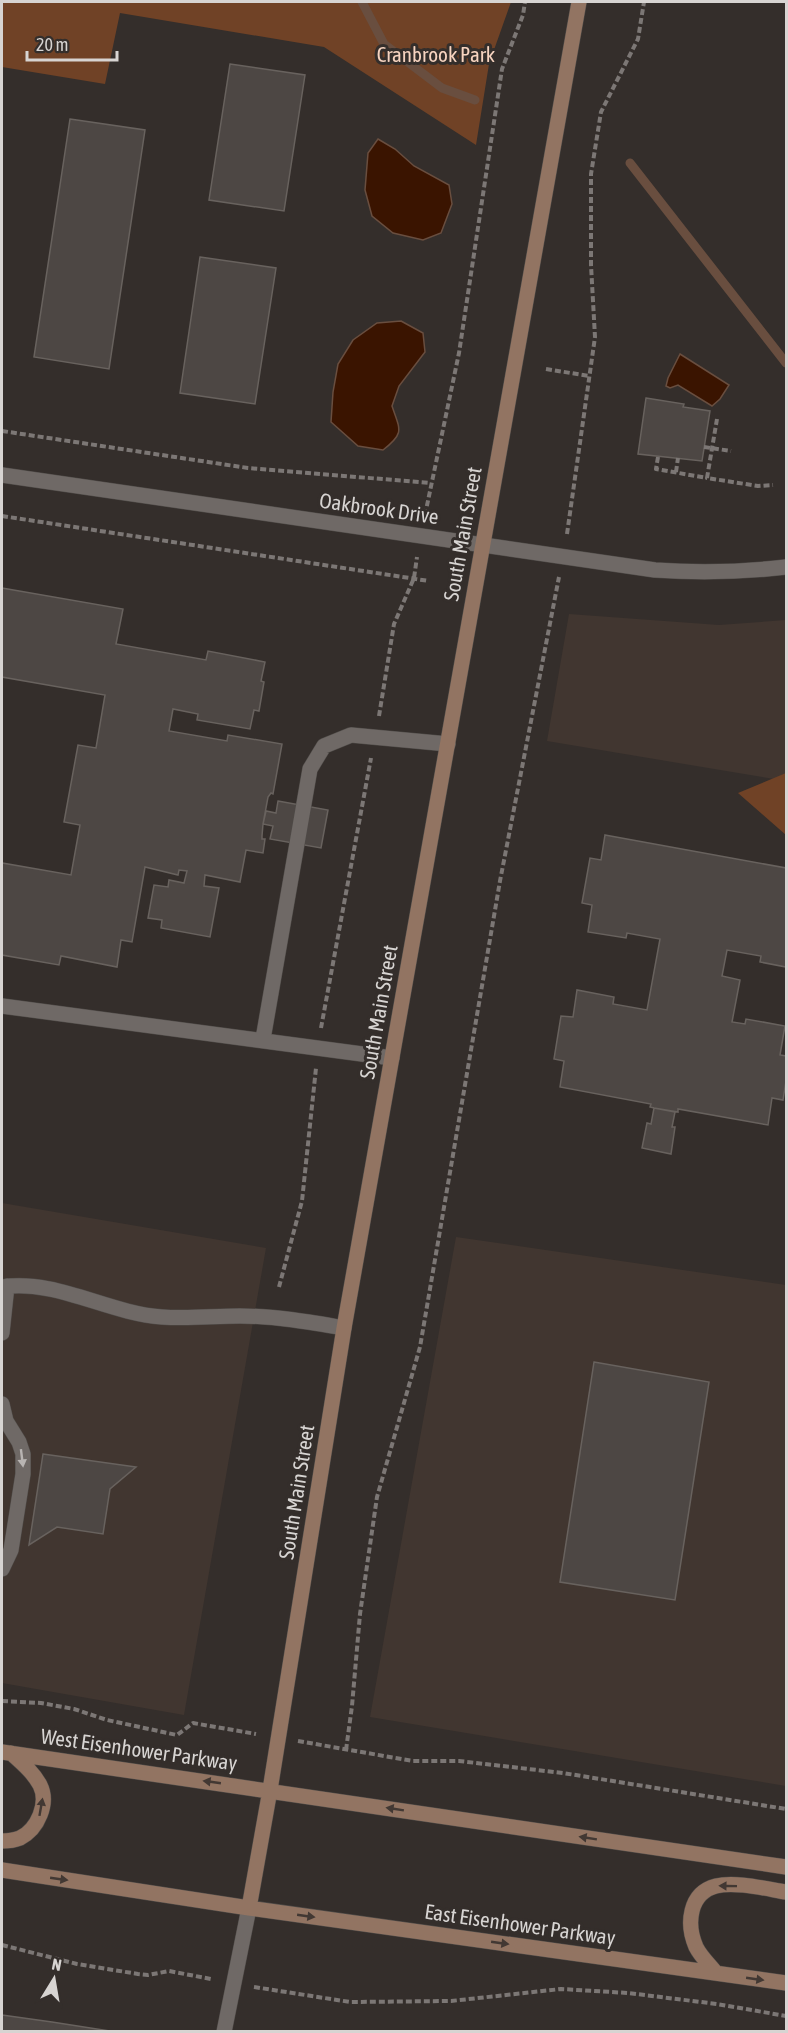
<svg xmlns="http://www.w3.org/2000/svg" width="788" height="2033" viewBox="0 0 788 2033" font-family="'Asap Condensed',sans-serif">
<style>
.built{fill:#413630}
.green{fill:#704226}
.water{fill:#3a1400;stroke:#694e3f;stroke-width:1.5}
.lines{fill:none;stroke-linecap:round;stroke-linejoin:round}
.stream{stroke:#694e3f;stroke-width:9}
.building{fill:#4d4744;stroke:#68625e;stroke-width:1.5}
.lane-casing{stroke:#504c49;stroke-width:16}
.street-casing{stroke:#504c49;stroke-width:16}
.secondary-casing{stroke:#504c49;stroke-width:16}
.path{stroke:#7c7775;stroke-width:4;stroke-dasharray:6 3;stroke-linecap:butt}
.lane{stroke:#6f6966;stroke-width:15}
.street{stroke:#6f6966;stroke-width:15}
.secondary{stroke:#927462;stroke-width:15}
.oneway{fill:#b8b4b2}
.oneway2{fill:#423833}
.labels{text-anchor:middle;stroke-width:6;stroke-linejoin:round;paint-order:stroke}
.park-label{font-size:21px;fill:#f7d4c0;stroke:#342e2b}
.street-label{font-size:21px;fill:#d7d4d2;stroke:#342e2b}
</style>
<rect width="100%" height="100%" fill="#342e2b"/>
<path class="built" d="M 569,614 L 719,625 L 786,620 L 786,781 L 547,741 Z
M 2,1203 L 266,1248 L 184,1715 L 2,1683 Z
M 456,1237 L 786,1285 L 786,1786 L 370,1717 Z"/>
<path class="green" d="M 2,2 L 511,2 L 489,64 L 476,145 L 324,47 L 120,13 L 105,84 L 2,67 Z
M 786,773 L 786,835 L 738,793 Z"/>
<path class="water" d="M 378,139 L 395,149 L 414,166 L 449,185 L 452,204 L 441,233 L 423,240 L 393,233 L 372,216 L 365,190 L 368,153 Z
M 401,321 L 423,333 L 425,352 L 399,386 L 392,406 C 400,430 405,433 383,450 L 358,446 L 331,422 L 333,392 L 338,364 L 353,340 L 377,323 Z
M 680,354 L 729,385 L 720,399 L 712,406 L 678,385 L 670,388 L 666,386 L 668,378 Z"/>
<g class="lines">
<path class="stream" d="M 362,2 L 384,44 L 442,88 L 475,100
M 630,163 L 786,363"/>
</g>
<path class="building" d="M 230,64 L 305,75 L 284,211 L 209,200 Z
M 70,119 L 145,130 L 109,369 L 34,357 Z
M 200,257 L 276,268 L 255,404 L 180,393 Z
M 646,398 L 684,404 L 683,407 L 710,411 L 702,461 L 638,454 Z
M 2,588 L 123,609 L 116,644 L 206,660 L 208,651 L 265,662 L 261,681 L 264,682 L 259,711 L 254,710 L 250,729 L 197,720 L 198,714 L 173,709 L 169,731 L 227,741 L 228,735 L 282,744 L 273,794 L 271,793 L 268,797 L 263,824 L 262,836 L 262,839 L 265,839 L 263,853 L 246,850 L 240,882 L 205,875 L 204,886 L 219,888 L 210,937 L 161,928 L 162,920 L 148,918 L 154,885 L 168,887 L 169,880 L 184,883 L 187,871 L 179,870 L 178,875 L 145,867 L 132,942 L 121,940 L 117,967 L 61,956 L 59,965 L 2,955 L 2,863 L 71,875 L 80,825 L 64,822 L 78,745 L 96,748 L 105,695 L 2,677 Z
M 278,801 L 328,810 L 321,848 L 270,839 L 273,826 L 263,824 L 266,811 L 276,813 Z
M 605,835 L 786,868 L 786,967 L 760,962 L 761,956 L 727,950 L 722,976 L 740,980 L 732,1022 L 745,1024 L 746,1019 L 785,1026 L 780,1055 L 786,1056 L 786,1081 L 783,1100 L 772,1098 L 768,1125 L 678,1109 L 678,1112 L 654,1108 L 650,1107 L 651,1104 L 560,1087 L 564,1061 L 554,1059 L 561,1016 L 573,1017 L 577,990 L 614,997 L 613,1004 L 647,1010 L 660,939 L 627,933 L 626,938 L 588,932 L 592,905 L 582,903 L 590,858 L 601,860 Z
M 654,1108 L 675,1112 L 672,1127 L 675,1127 L 671,1154 L 642,1148 L 647,1123 L 651,1124 Z
M 594,1362 L 709,1382 L 675,1600 L 560,1582 Z
M 43,1454 L 136,1467 L 110,1489 L 103,1534 L 57,1527 L 29,1545 Z
M 2,2015 L 52,2022 L 116,2032 L 2,2032 Z"/>
<g class="lines">
<defs>
<path id="lane" d="M 2,1006 L 392,1058
M 263,1039 L 310,769 L 324,746 L 351,735 L 448,744
M 2,1287 C 57,1279 107,1313 162,1317 C 188,1319 214,1316 240,1316 C 275,1316 310,1322 344,1328
M 2,1333 L 7,1286
M 2,1404 L 6,1421 L 19,1442 L 23,1454 L 23,1474 L 11,1550 L 2,1569"/>
<path id="street" d="M 2,475 L 655,570 C 699,573 743,572 786,567
M 224,2032 L 249,1908"/>
<path id="secondary" d="M 2,1752 L 786,1867
M 2,1841 C 7,1841 15,1840 20,1838 C 38,1829 49,1803 40,1785 C 33,1772 22,1763 11,1753
M 2,1870 L 249,1908 L 786,1983
M 249,1908 L 270,1790 L 344,1328 L 579,2
M 716,1973 C 710,1965 701,1957 696,1947 C 686,1924 689,1893 716,1886 C 735,1881 767,1889 786,1892"/>
</defs>
<use href="#lane" class="lane-casing"/>
<use href="#street" class="street-casing"/>
<use href="#secondary" class="secondary-casing"/>
<path class="path" d="M 546,369 L 589,376
M 717,419 L 707,478 L 758,486 L 773,485
M 2,431 L 248,468 L 430,483
M 704,447 L 731,451
M 658,457 L 656,469 L 707,478
M 676,472 L 678,458
M 425,515 L 459,353 L 502,69 L 523,15 L 525,2
M 2,516 L 429,581
M 567,534 L 595,337 L 591,265 L 591,174 L 601,112 L 638,39 L 644,2
M 379,716 L 394,624 L 414,578 L 417,557
M 321,1028 L 371,758
M 279,1287 L 302,1201 L 316,1068
M 2,1701 L 41,1703 L 74,1709 L 107,1720 L 177,1735 L 193,1723 L 256,1734
M 298,1741 L 413,1761 L 459,1761 L 563,1773 L 786,1809
M 346,1750 L 352,1706 L 360,1614 L 377,1497 L 420,1347 L 500,881 L 559,577
M 2,1945 L 77,1964 L 138,1974 L 148,1975 L 169,1971 L 211,1979
M 254,1987 L 350,2002 L 451,2001 L 561,1989 L 628,1993 L 717,2004 L 786,2016"/>
<use href="#lane" class="lane"/>
<use href="#street" class="street"/>
<use href="#secondary" class="secondary"/>
</g>
<defs><path id="oneway-solid" d="M-6-.8H1V-3.2L6.5 0L1 3.2V.8H-6Z" transform="scale(1.5)"/></defs>
<use class="oneway" href="#oneway-solid" transform="translate(22 1458) rotate(83)"/>
<g class="oneway2">
<use href="#oneway-solid" transform="translate(212 1782) rotate(-172)"/>
<use href="#oneway-solid" transform="translate(41 1807) rotate(-80)"/>
<use href="#oneway-solid" transform="translate(395 1809) rotate(-171)"/>
<use href="#oneway-solid" transform="translate(588 1838) rotate(-171)"/>
<use href="#oneway-solid" transform="translate(59 1879) rotate(8)"/>
<use href="#oneway-solid" transform="translate(728 1886) rotate(-179)"/>
<use href="#oneway-solid" transform="translate(306 1916) rotate(8)"/>
<use href="#oneway-solid" transform="translate(500 1943) rotate(8)"/>
<use href="#oneway-solid" transform="translate(755 1979) rotate(8)"/>
</g>
<g class="labels">
<g class="park-label">
<text x="436" y="62">Cranbrook Park</text>
</g>
<g class="street-label">
<text transform="translate(379 509) rotate(8)" y="7">Oakbrook Drive</text>
<text transform="translate(463 534) rotate(-80)" y="7">South Main Street</text>
<text transform="translate(379 1012) rotate(-80)" y="7">South Main Street</text>
<text transform="translate(297 1492) rotate(-81)" y="7">South Main Street</text>
<text transform="translate(139 1750) rotate(8)" y="7">West Eisenhower Parkway</text>
<text transform="translate(520 1925) rotate(8)" y="7">East Eisenhower Parkway</text>
</g>
</g>
<rect width="788" height="2033" fill="none" stroke="#d7d4d2" stroke-width="6"/>
<g transform="translate(54 1979) rotate(11)" stroke="#342e2b" stroke-width="4.5" paint-order="stroke">
<path d="M0-4.5L10 22L0 15L-10 22Z" fill="#d7d4d2"/>
<text y="-9" font-size="16" font-weight="bold" text-anchor="middle" fill="#d7d4d2">N</text>
</g>
<path d="M27 51v9h90v-9" fill="none" stroke="#d7d4d2" stroke-width="3"/>
<text x="36" y="51" font-size="18" fill="#d7d4d2" stroke="#342e2b" stroke-width="4.5" paint-order="stroke">20 m</text>
</svg>
